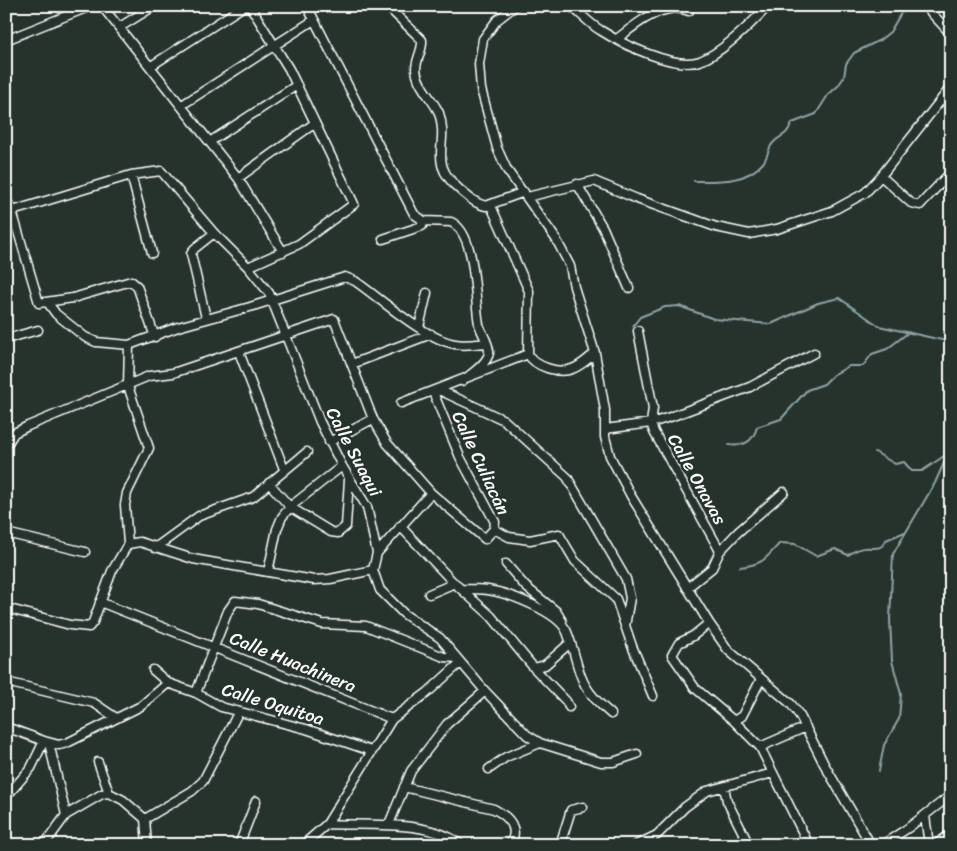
<svg xmlns="http://www.w3.org/2000/svg" width="957" height="851" viewBox="0 0 957 851" font-family="Sriracha,sans-serif">
<style>
.lines{fill:none;stroke-linecap:round;stroke-linejoin:round}
.stream{stroke:#8fa4a6;stroke-width:2}
.minor-casing{stroke:#fff;stroke-width:11}
.minor{stroke:#26332d;stroke-width:8}
.labels{text-anchor:middle;stroke-width:5;stroke-linejoin:round;paint-order:stroke}
.street-label{font-size:18px;fill:#fff;stroke:#26332d}
</style>
<rect width="100%" height="100%" fill="#26332d"/>
<filter id="ink" filterUnits="userSpaceOnUse"><feTurbulence type="fractalNoise" baseFrequency=".02" numOctaves="2"/><feDisplacementMap in="SourceGraphic" scale="10" xChannelSelector="R" yChannelSelector="G"/><feConvolveMatrix kernelMatrix="1 2 1 2 8 2 1 2 1" color-interpolation-filters="sRGB"/></filter>
<g filter="url(#ink)">
<g class="lines">
<path class="stream" d="M 694,181 C 718,181 746,183 763,163 C 768,157 768,147 774,142 C 783,133 785,138 792,123 L 816,114 L 828,95 L 838,86 L 844,77 L 846,64 L 854,53 L 880,40 L 890,32 L 901,13 L 910,9 L 910,6
M 633,326 L 640,317 L 665,307 L 679,306 L 714,319 L 771,324 L 818,303 L 839,298 L 879,326 L 951,342
M 729,445 C 743,447 753,442 757,427 L 781,419 L 807,390 L 824,384 L 833,375 L 849,366 L 863,366 L 872,354 L 887,349 L 909,332
M 875,452 L 895,464 L 904,462 L 912,471 L 922,471 L 947,454
M 740,567 C 764,564 765,559 780,543 L 795,544 L 816,556 L 835,549 L 848,555 C 853,552 859,548 864,548 C 874,547 882,551 886,540 L 905,532
M 879,771 L 884,745 L 899,719 L 901,694 L 892,661 L 890,619 L 893,554 L 935,483 L 951,447"/>
<defs>
<path id="minor" d="M 102,6 L 238,178 L 283,252
M 307,6 L 414,214 L 424,221 L 451,222 C 477,234 474,298 479,324 C 481,333 490,344 489,353 C 487,364 471,374 462,381
M 387,6 L 422,40 C 423,50 416,59 416,69 C 417,86 433,99 439,113 C 450,146 426,161 460,190 C 468,197 476,204 486,206 L 524,192
M 515,6 L 497,20 L 483,39 L 479,64 L 481,89 L 497,148 L 507,170 L 556,239 L 570,266 L 574,287 L 595,353 L 605,410 L 605,437 L 610,456 L 631,496 L 709,623 L 728,650 L 791,704 L 800,716 L 824,764 L 871,845
M 571,6 C 581,14 590,24 600,30 C 622,44 675,70 700,61 C 723,52 751,24 768,6
M 925,6 L 951,34
M 120,27 L 154,6
M 617,39 C 636,24 663,1 689,11
M 6,40 L 91,6
M 151,66 L 244,6
M 182,105 L 314,20
M 211,141 L 297,85
M 131,175 L 152,253
M 881,176 L 911,203 L 920,205 L 951,172
M 238,178 L 315,123
M 577,184 L 603,228 L 629,288
M 527,197 L 594,181 L 637,199 L 716,227 L 749,234 L 777,229 L 832,211 L 865,193 L 881,176 L 951,87
M 6,198 L 12,211 L 39,303 L 73,298 L 131,281 L 137,286 L 155,337
M 6,213 L 131,175 L 161,171 L 214,233 L 248,267 L 269,293 L 320,422 L 342,466 L 367,507 L 377,553 L 373,570 L 380,590 L 404,614 L 440,638 L 485,691 L 527,735 L 540,743 L 601,762 L 613,762 L 637,754
M 383,239 L 422,226 L 424,221
M 248,267 L 299,244 L 354,204 L 289,69 L 250,6
M 48,303 L 56,314 L 85,337 L 96,342 L 129,345 L 178,327 L 250,307 L 345,277 L 355,281 C 381,299 425,339 455,344 C 465,346 476,344 486,343
M 206,318 L 191,254 L 194,249 L 214,233
M 419,327 L 427,293
M 638,331 L 653,408 L 651,423 L 654,432 L 720,551
M 6,339 L 38,330
M 239,352 L 284,469
M 528,354 C 535,367 559,374 572,369 C 581,366 588,359 595,353
M 352,364 L 431,334
M 439,390 L 504,420 L 567,477 L 626,579 L 630,598 L 625,626
M 401,403 L 528,354 L 529,291 L 491,206
M 605,429 L 651,423 L 670,417 L 750,387 L 814,353
M 329,442 L 373,419
M 6,446 L 14,433 L 28,426 L 149,376 L 173,373 L 334,319 L 373,419 L 387,443 L 431,493 L 485,539 L 494,529 L 495,522 L 460,457 L 433,392
M 269,483 L 290,507 L 331,532 L 338,533 L 346,526 L 349,479
M 400,526 L 452,581 L 491,616 L 534,668 L 566,701 L 569,707
M 494,529 L 509,537 L 530,540 L 559,534 L 575,561 L 616,599 L 632,646 L 653,696
M 6,533 L 85,552
M 128,544 L 140,542 L 193,559 L 314,580 L 330,579 L 373,570
M 155,548 L 199,516 L 253,497 L 307,452
M 377,553 L 431,493
M 506,564 L 526,587 L 556,611 L 562,621
M 268,572 L 277,529 L 282,517 L 290,507 L 342,466
M 687,588 L 712,568 L 720,551 L 738,532 L 784,492
M 461,589 C 470,589 479,589 488,590 C 508,593 559,612 567,632 C 582,671 574,683 611,714
M 429,594 L 455,583
M 100,602 L 392,719 L 427,693 L 460,663
M 6,608 L 70,625 L 89,627 L 93,622 L 112,571 L 128,544 L 125,505 L 127,493 L 149,448 L 128,386 L 129,345
M 709,623 L 693,636 L 679,643 L 672,655 L 695,688 L 734,721 L 760,747 L 809,845
M 534,668 L 545,665 L 570,643
M 153,670 L 168,683
M 6,682 L 94,703 L 116,718
M 196,693 L 228,611 L 235,601 L 258,604 L 322,624 L 366,626 L 444,657 L 456,658
M 734,721 L 742,716 L 761,679
M 6,727 L 44,741
M 49,743 L 66,815
M 760,747 L 806,727
M 98,762 L 109,793 L 123,800 L 145,819
M 489,769 L 506,757 L 540,743
M 404,787 L 494,809 C 509,817 520,828 510,845
M 724,787 L 727,801 L 749,845
M 6,797 L 31,768 L 44,741 L 59,745 L 67,743 L 141,706 L 168,683 L 196,693 L 221,707 L 306,729 L 371,751
M 925,816 L 929,845
M 145,819 L 192,791 L 203,781 L 238,713
M 145,819 L 147,845
M 327,824 L 392,719
M 389,824 L 411,771 L 447,724 L 485,691
M 44,845 L 66,815 L 102,794 L 109,793
M 239,845 L 256,801
M 303,845 L 327,824 C 365,826 431,819 461,845
M 560,845 L 571,810 L 583,807
M 636,845 L 657,835 L 685,807 L 707,791 L 773,773
M 882,845 L 908,828 L 951,795
M 935,845 L 951,834"/>
</defs>
<use href="#minor" class="minor-casing"/>
<use href="#minor" class="minor"/>
</g>
</g>
<g class="labels">
<g class="street-label">
<text transform="translate(354 452) rotate(62)" y="6">Calle Suaqui</text>
<text transform="translate(481 463) rotate(65)" y="6">Calle Culiacán</text>
<text transform="translate(697 479) rotate(61)" y="6">Calle Onavas</text>
<text transform="translate(293 662) rotate(22)" y="6">Calle Huachinera</text>
<text transform="translate(273 704) rotate(17)" y="6">Calle Oquitoa</text>
</g>
</g>
<rect width="957" height="851" fill="none" stroke="#26332d" stroke-width="25"/>
<rect x="12" y="12" width="932" height="826" fill="none" stroke="#fff" stroke-width="2" filter="url(#ink)"/>
</svg>
